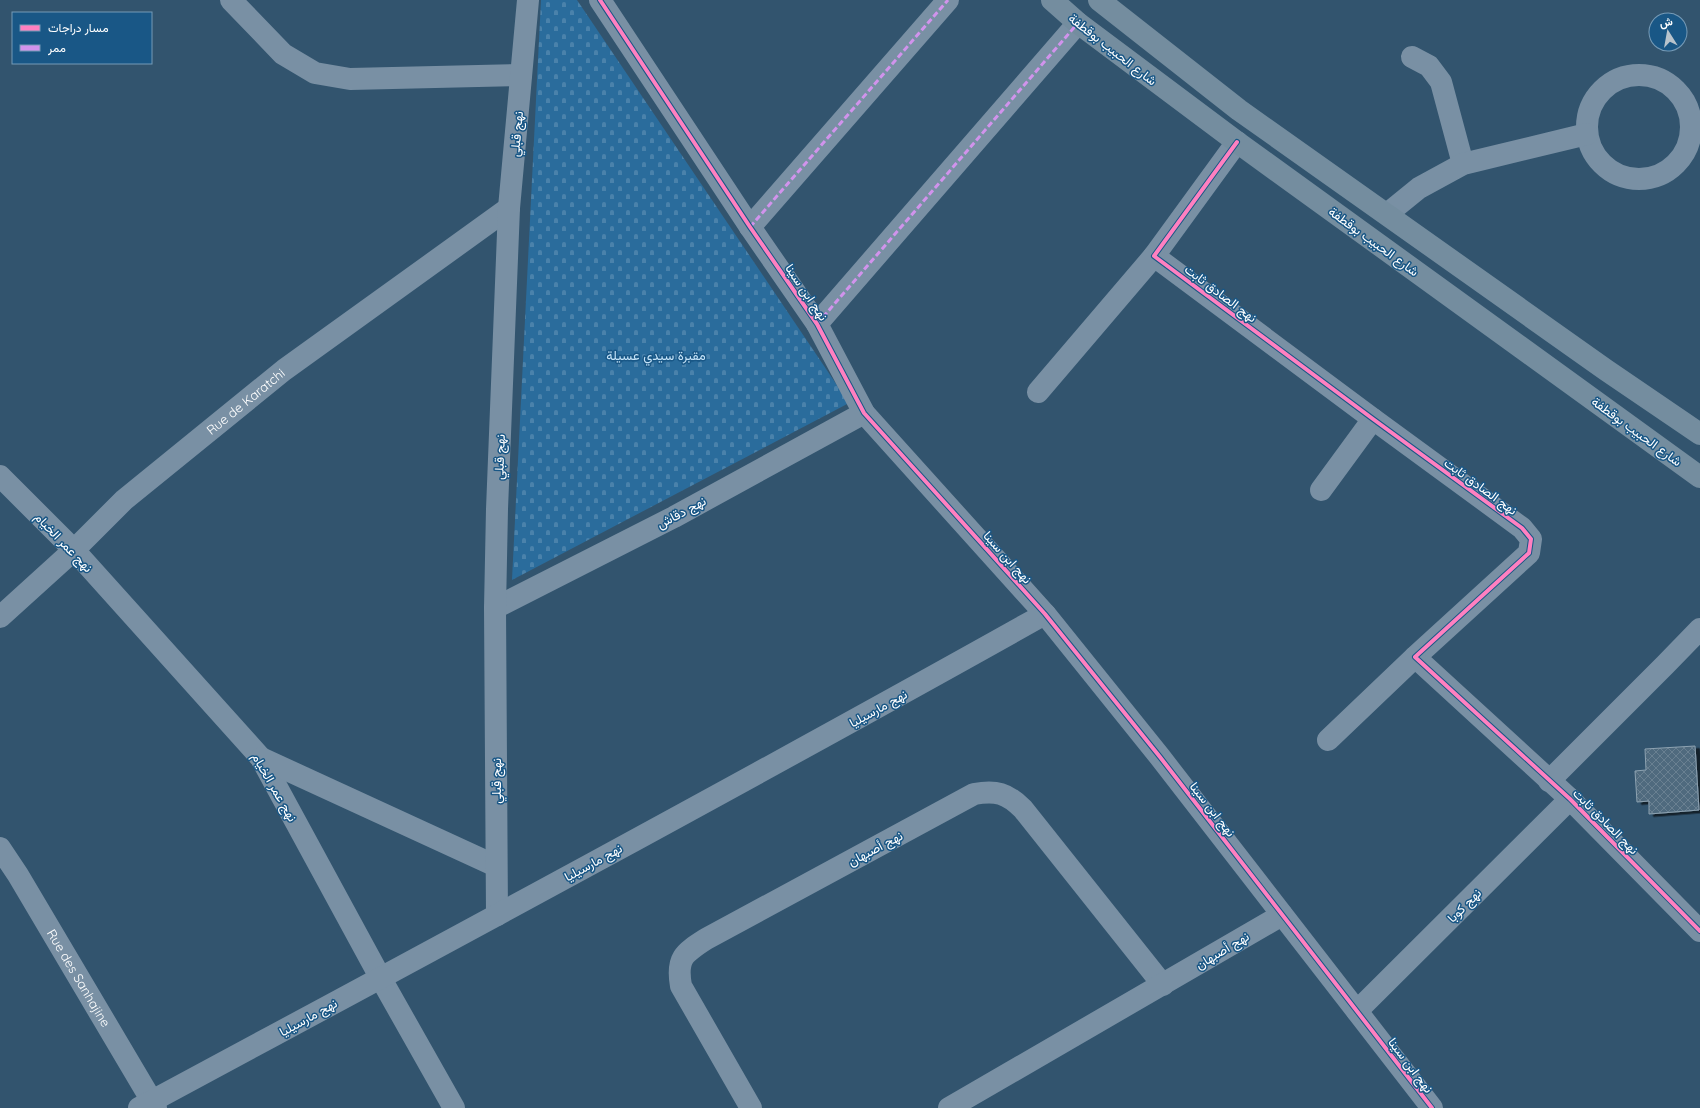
<svg xmlns="http://www.w3.org/2000/svg" width="1700" height="1108" viewBox="0 0 1700 1108" font-family="Quicksand,Vazirmatn,sans-serif">
<style>
.cemetery{fill:url(#cemetery-stones)}
.building{fill:url(#building-cross-hatch);stroke:#8da2b1;filter:url(#shadow)}
.lines{fill:none;stroke-linecap:round;stroke-linejoin:round}
.street{stroke:#7990a4;stroke-width:22}
.secondary{stroke:#748d9f;stroke-width:22}
.quiet{stroke:#d193ec;stroke-width:3;stroke-dasharray:6 3;stroke-linecap:butt}
.cycleway-casing{stroke:#195786;stroke-width:6}
.cycleway{stroke:#ff80c0;stroke-width:4}
.labels{text-anchor:middle;stroke-width:3;stroke-linejoin:round;paint-order:stroke}
.street-label{font-size:13px;fill:#fff;stroke:#195786}
.park-label{font-size:13px;fill:#c6e4f9;stroke:#195786}
</style>
<defs>
<pattern id="cemetery-stones" width="16" height="16" patternUnits="userSpaceOnUse"><rect width="16" height="16" fill="#2a6c9c"/><path d="M2 7V4a2 2 0 0 1 4 0v3zM10 15v-3a2 2 0 0 1 4 0v3z" fill="#4a82ab"/></pattern>
<pattern id="building-cross-hatch" width="8" height="8" patternUnits="userSpaceOnUse"><rect width="8" height="8" fill="#4f6a7e"/><path d="M0 0l8 8M0 8l8-8" fill="none" stroke="#698091"/></pattern>
<filter id="shadow"><feDropShadow dx="4.5" dy="2.5" stdDeviation="0" flood-color="#0009"/></filter>
</defs>
<rect width="100%" height="100%" fill="#32546e"/>
<path class="cemetery" d="M 541,0 L 577,0 L 849,403 L 512,580 Z"/>
<path class="building" d="M 1695,746 L 1699,810 L 1649,814 L 1649,801 L 1637,802 L 1635,771 L 1646,770 L 1645,749 Z"/>
<g class="lines">
<g class="street">
<path d="M 231,0 L 283,54 L 315,73 L 350,79 L 521,75"/>
<path d="M 600,0 L 750,227 L 817,324 L 864,413 L 1045,614 L 1160,757 L 1432,1108"/>
<path d="M 1412,57 L 1429,66 L 1441,82 L 1463,164"/>
<circle cx="1639" cy="127" r="52"/>
<path d="M 1237,142 L 1154,256 L 1373,419 L 1522,528 L 1531,539 L 1529,553 L 1415,657 L 1570,799 L 1700,931"/>
<path d="M 1387,214 L 1419,188 L 1463,164 L 1587,134"/>
<path d="M 750,227 L 948,0"/>
<path d="M 817,324 L 1078,23"/>
<path d="M 1038,392 L 1154,256"/>
<path d="M 0,476 L 74,550 L 261,758 L 380,977 L 454,1108"/>
<path d="M 1321,490 L 1373,419"/>
<path d="M 495,608 L 674,517 L 864,413"/>
<path id="s1" d="M 0,617 L 74,550 L 124,500 L 284,370 L 509,208"/>
<path d="M 1328,740 L 1415,657"/>
<path d="M 261,758 L 496,866"/>
<path d="M 1549,781 L 1665,665 L 1700,629"/>
<path id="s2" d="M 0,848 L 18,875 L 156,1108"/>
<path d="M 497,915 L 495,608 L 497,509 L 509,208 L 528,0"/>
<path d="M 1357,1011 L 1570,799"/>
<path d="M 139,1108 C 442,945 745,782 1045,614"/>
<path d="M 751,1108 L 681,986 C 676,958 684,953 706,939 L 974,794 C 996,790 1007,793 1023,809 L 1163,985"/>
<path d="M 949,1108 L 1282,915"/>
</g>
<path class="secondary" d="M 1052,0 L 1078,23 L 1237,142 L 1700,477
M 1099,0 L 1239,110 L 1606,370 L 1700,434"/>
<path class="quiet" d="M 750,227 L 948,0
M 817,324 L 1078,23"/>
<defs>
<path id="cycleway" d="M 600,0 L 750,227 L 817,324 L 864,413 L 1045,614 L 1160,757 L 1432,1108
M 1237,142 L 1154,256 L 1373,419 L 1522,528 L 1531,539 L 1529,553 L 1415,657 L 1570,799 L 1700,931"/>
</defs>
<use href="#cycleway" class="cycleway-casing"/>
<use href="#cycleway" class="cycleway"/>
</g>
<g class="labels">
<g class="street-label">
<text transform="translate(1113 49) rotate(38)" y="5">شارع الحبيب بوقطفة</text>
<text transform="translate(516 134) rotate(-85)" y="5">نهج قبلي</text>
<text transform="translate(1374 241) rotate(36)" y="5">شارع الحبيب بوقطفة</text>
<text transform="translate(807 292) rotate(56)" y="5">نهج ابن سينا</text>
<text transform="translate(1221 293) rotate(37)" y="5">نهج الصادق ثابت</text>
<text dy="5" stroke="none"><textPath href="#s1" startOffset="327">Rue de Karatchi</textPath></text>
<text transform="translate(1637 431) rotate(36)" y="5">شارع الحبيب بوقطفة</text>
<text transform="translate(499 457) rotate(-88)" y="5">نهج قبلي</text>
<text transform="translate(1481 486) rotate(36)" y="5">نهج الصادق ثابت</text>
<text transform="translate(681 512) rotate(-28)" y="5">نهج دقاش</text>
<text transform="translate(64 542) rotate(46)" y="5">نهج عمر الخيام</text>
<text transform="translate(1008 557) rotate(48)" y="5">نهج ابن سينا</text>
<text transform="translate(878 708) rotate(-29)" y="5">نهج مارسيليا</text>
<text transform="translate(496 781) rotate(-90)" y="5">نهج قبلي</text>
<text transform="translate(275 787) rotate(60)" y="5">نهج عمر الخيام</text>
<text transform="translate(1213 809) rotate(52)" y="5">نهج ابن سينا</text>
<text transform="translate(1606 821) rotate(45)" y="5">نهج الصادق ثابت</text>
<text transform="translate(875 848) rotate(-28)" y="5">نهج أصبهان</text>
<text transform="translate(593 862) rotate(-29)" y="5">نهج مارسيليا</text>
<text transform="translate(1464 905) rotate(-45)" y="5">نهج كوبا</text>
<text transform="translate(1222 950) rotate(-31)" y="5">نهج أصبهان</text>
<text dy="5" stroke="none"><textPath href="#s2" startOffset="152">Rue des Sanhajine</textPath></text>
<text transform="translate(308 1017) rotate(-29)" y="5">نهج مارسيليا</text>
<text transform="translate(1411 1065) rotate(53)" y="5">نهج ابن سينا</text>
</g>
<g class="park-label">
<text x="656" y="360">مقبرة سيدي عسيلة</text>
</g>
</g>
<rect x="12" y="12" width="140" height="52" fill="#195786" stroke="#759ab6"/>
<rect x="20" y="25" width="20" height="6" fill="#ff80c0" stroke="#759ab6"/>
<text x="48" y="32" font-size="12" fill="#ffffff">مسار دراجات</text>
<rect x="20" y="45" width="20" height="6" fill="#d193ec" stroke="#759ab6"/>
<text x="48" y="52" font-size="12" fill="#ffffff">ممر</text>
<g transform="translate(1668 32) rotate(349)"><circle r="19" fill="#195786" stroke="#759ab6"/>
<path d="M0-3L7 15L0 10L-7 15Z" fill="#b7c3cc"/>
<text y="-6" font-size="11" font-weight="bold" text-anchor="middle" fill="#ffffff">ش</text>
</g>
</svg>
